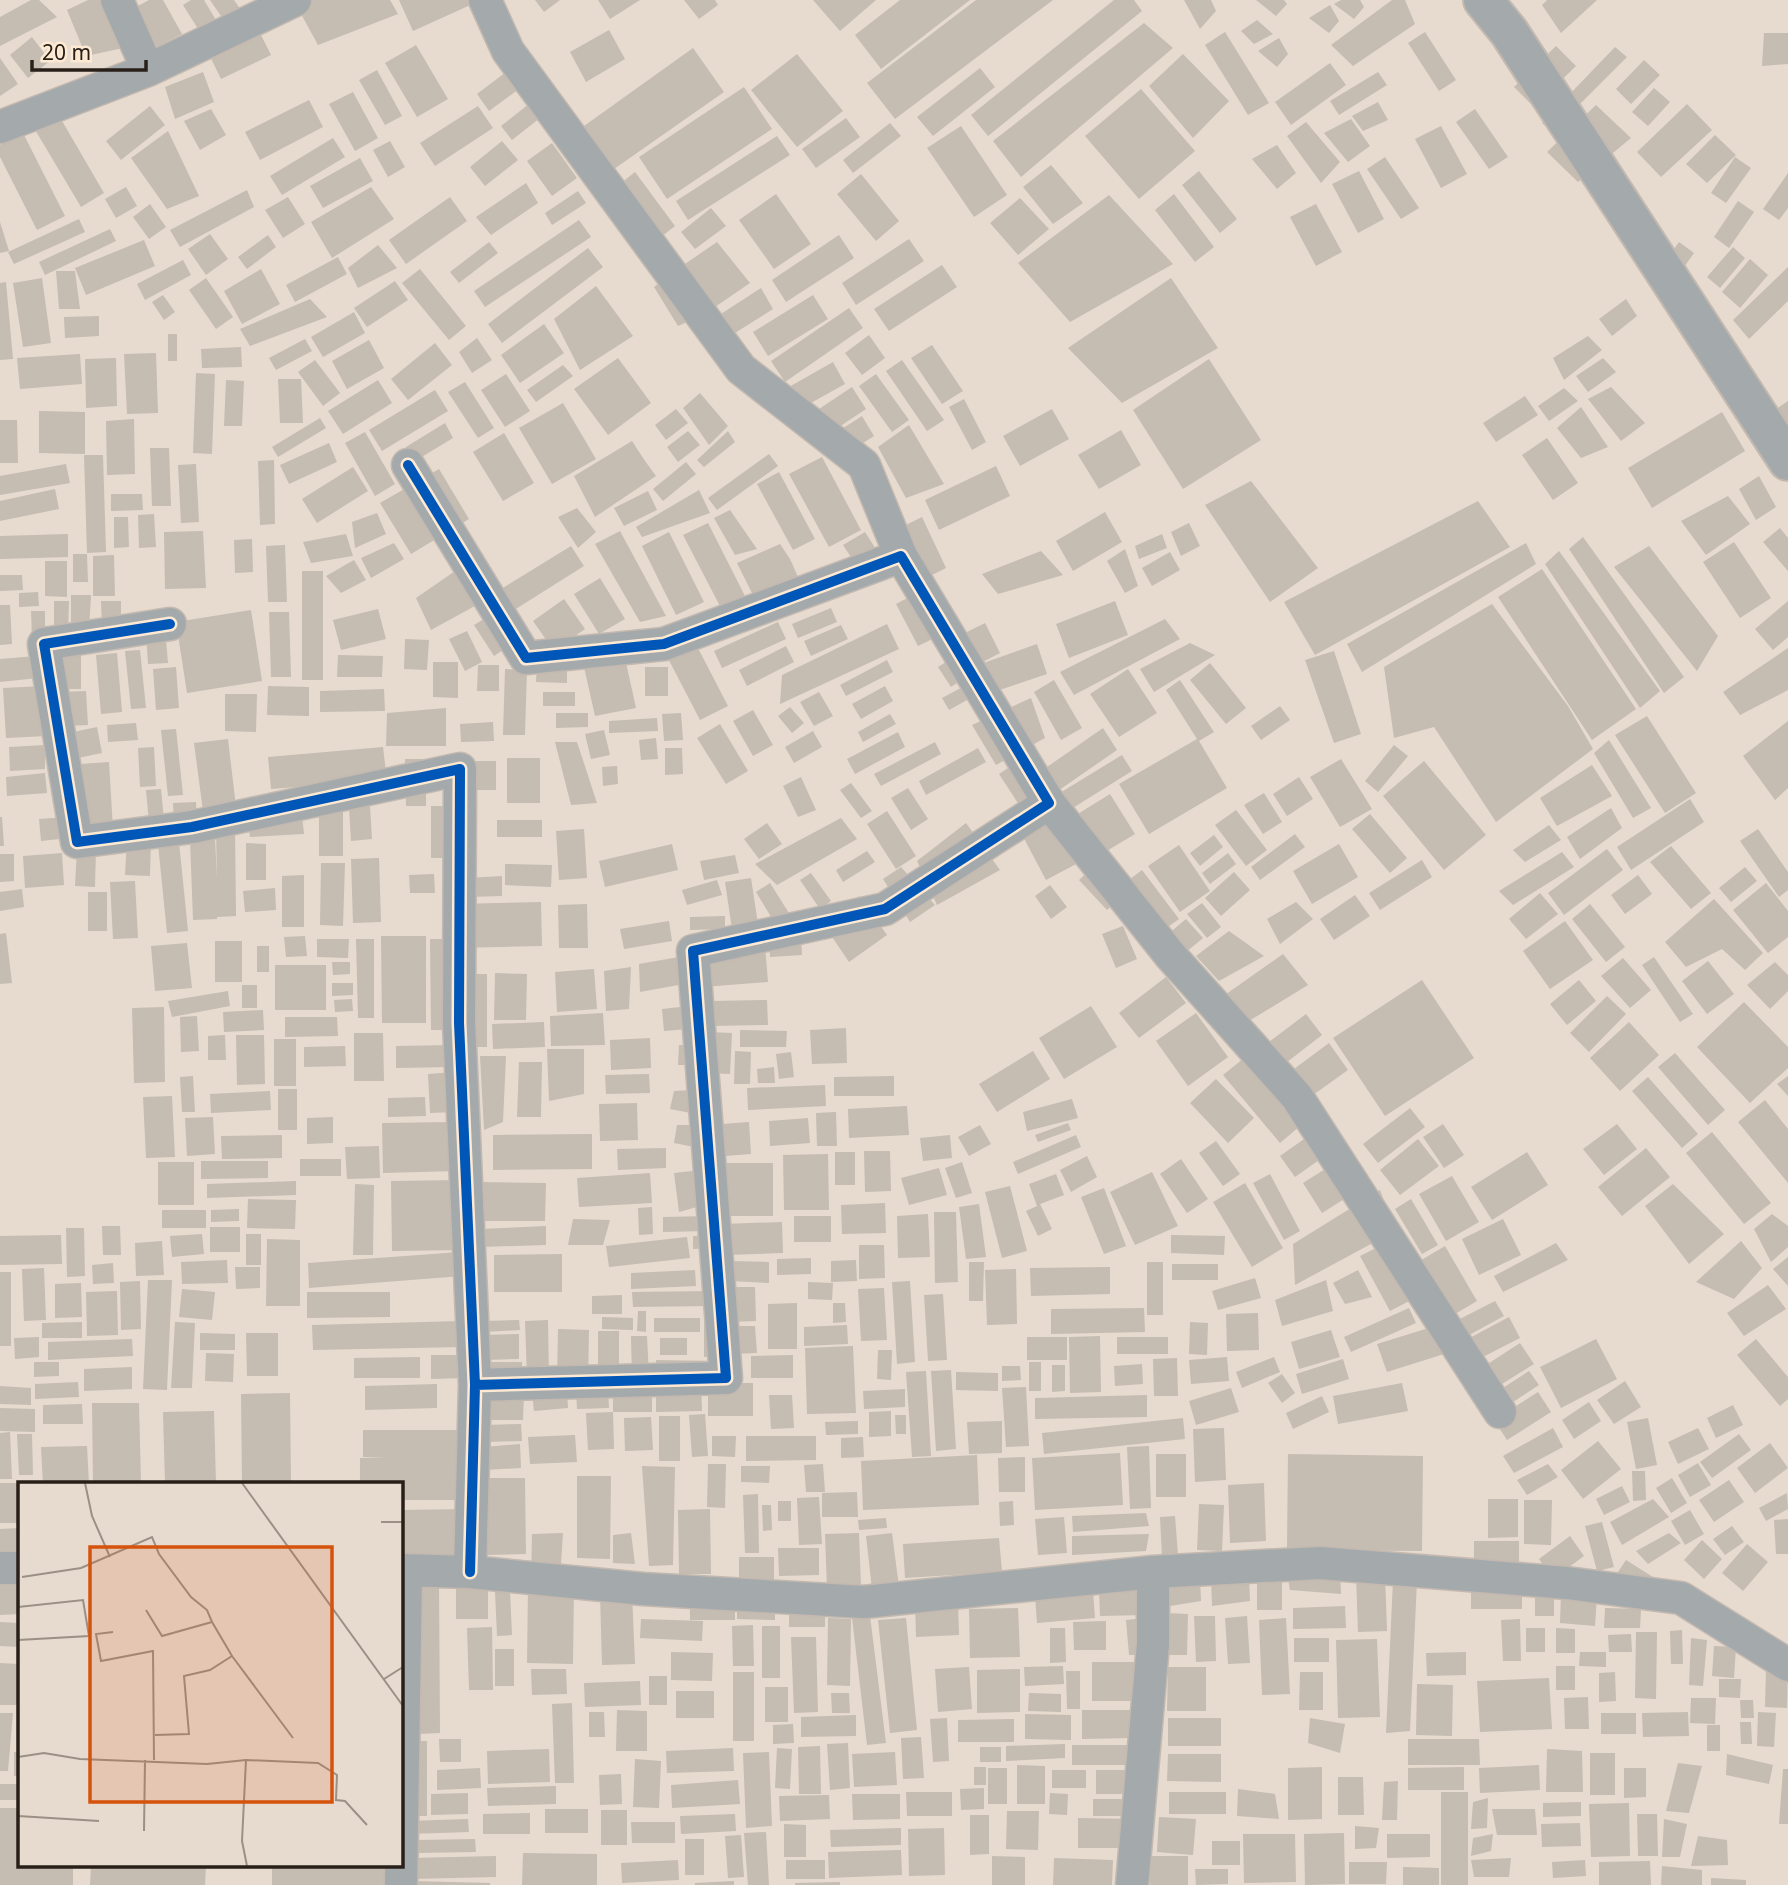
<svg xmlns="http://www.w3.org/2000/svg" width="1788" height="1885" viewBox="0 0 1788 1885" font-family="'Noto Sans',sans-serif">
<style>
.building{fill:#c5bcb2}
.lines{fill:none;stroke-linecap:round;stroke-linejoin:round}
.minor-casing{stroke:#c3b9b0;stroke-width:35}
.tertiary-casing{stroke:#c3b9b0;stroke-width:42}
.minor{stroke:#a4a9ac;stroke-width:32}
.tertiary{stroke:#a4a9ac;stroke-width:38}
.cycleway-casing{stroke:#fee9d2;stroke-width:15}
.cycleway{stroke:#0057b8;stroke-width:10}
.inset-road{fill:none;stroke:#9b9086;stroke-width:2}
.view{fill:#d5530d;fill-opacity:0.15;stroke:#d5530d;stroke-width:3.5}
.inset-edge{fill:none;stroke:#282018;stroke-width:3.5}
</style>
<rect width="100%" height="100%" fill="#e7dbcf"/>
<path class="building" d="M 31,0 L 39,0 L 57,17 L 0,46 L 0,17 Z
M 88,0 L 101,0 L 123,48 L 86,56 L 67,10 Z
M 149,0 L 163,0 L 182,34 L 157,47 L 136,7 Z
M 191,0 L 204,0 L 217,22 L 200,32 L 183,5 Z
M 210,0 L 234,0 L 241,10 L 225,22 Z
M 296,0 L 390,0 L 398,14 L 318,45 L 294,1 Z
M 399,0 L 476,0 L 477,2 L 413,31 Z
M 535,0 L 560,0 L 544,12 Z
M 598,0 L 640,0 L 610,19 Z
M 684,0 L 715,0 L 718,5 L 699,19 Z
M 813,0 L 876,0 L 840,31 Z
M 900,0 L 970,0 L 881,69 L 855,35 Z
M 976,0 L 1053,0 L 895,119 L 867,83 Z
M 1114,0 L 1134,0 L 1142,11 L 988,136 L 971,115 Z
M 1184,0 L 1211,0 L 1216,11 L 1200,29 Z
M 1256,0 L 1284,0 L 1287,4 L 1276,16 Z
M 1341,0 L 1360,0 L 1364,7 L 1354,19 L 1334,4 Z
M 1392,0 L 1405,0 L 1415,24 L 1353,66 L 1331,45 Z
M 1547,0 L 1597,0 L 1561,33 L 1542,5 Z
M 1330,5 L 1339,21 L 1329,33 L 1309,18 Z
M 251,15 L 271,55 L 221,79 L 201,38 Z
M 1257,20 L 1273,34 L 1254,44 L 1241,31 Z
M 1144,23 L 1173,48 L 1021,177 L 993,141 Z
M 609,30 L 625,59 L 586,82 L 570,52 Z
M 1225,32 L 1269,103 L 1248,115 L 1205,45 Z
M 1425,32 L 1456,80 L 1439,91 L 1408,43 Z
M 1764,33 L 1788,33 L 1788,64 L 1762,66 Z
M 32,37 L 50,61 L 28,78 L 10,55 Z
M 1279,38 L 1288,54 L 1277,67 L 1258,51 Z
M 416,45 L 448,99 L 417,117 L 385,63 Z
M 1556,46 L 1576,66 L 1534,107 L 1514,87 Z
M 1615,47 L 1627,57 L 1552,132 L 1542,123 Z
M 693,48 L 724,92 L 614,169 L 584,126 Z
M 797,54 L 843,111 L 797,147 L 751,90 Z
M 1183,54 L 1229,101 L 1193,138 L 1149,86 Z
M 0,58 L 18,84 L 0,96 Z
M 1644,60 L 1660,75 L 1631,104 L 1616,89 Z
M 1330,63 L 1346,85 L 1291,125 L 1275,102 Z
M 980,68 L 995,87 L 933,136 L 917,117 Z
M 377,70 L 402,116 L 385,125 L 359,80 Z
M 203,72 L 214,102 L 175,119 L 165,87 Z
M 506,72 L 519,89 L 489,111 L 477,94 Z
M 1378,72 L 1387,85 L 1339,115 L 1330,101 Z
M 744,87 L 772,129 L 667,199 L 639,157 Z
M 1654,88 L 1670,102 L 1648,126 L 1632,112 Z
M 1141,89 L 1195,151 L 1139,199 L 1085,136 Z
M 353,92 L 378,138 L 355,151 L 329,104 Z
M 309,100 L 323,127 L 260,160 L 245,132 Z
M 534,100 L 545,114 L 512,140 L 501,126 Z
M 1378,102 L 1388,120 L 1363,131 L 1352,116 Z
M 1687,104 L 1712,130 L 1661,177 L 1637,152 Z
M 1596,105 L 1631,138 L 1578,182 L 1547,152 Z
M 150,106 L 165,125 L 121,160 L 106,141 Z
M 478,106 L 493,128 L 435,166 L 420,143 Z
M 211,109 L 226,135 L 200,150 L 184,121 Z
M 1475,109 L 1508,157 L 1489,169 L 1456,122 Z
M 58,114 L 104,193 L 81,207 L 34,128 Z
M 846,118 L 860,137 L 816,168 L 802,149 Z
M 1351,119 L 1370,146 L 1348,162 L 1324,133 Z
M 1306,122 L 1340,162 L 1321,183 L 1287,136 Z
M 890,123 L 901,136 L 853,173 L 843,160 Z
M 961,126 L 1007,195 L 974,217 L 927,148 Z
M 1441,126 L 1467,174 L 1441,188 L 1415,139 Z
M 168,131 L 199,196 L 167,209 L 131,158 Z
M 23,133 L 65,216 L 37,230 L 0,157 L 0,145 Z
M 1715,135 L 1736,155 L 1707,183 L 1686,164 Z
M 777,136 L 790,155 L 688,220 L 676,201 Z
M 333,138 L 345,157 L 282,195 L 270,176 Z
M 390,141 L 405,167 L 388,177 L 373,150 Z
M 502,141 L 518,160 L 485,186 L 470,167 Z
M 552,143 L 577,178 L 552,196 L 527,161 Z
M 1277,145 L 1296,173 L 1277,189 L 1252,159 Z
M 1385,157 L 1419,208 L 1401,219 L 1367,169 Z
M 1735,157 L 1751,168 L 1726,203 L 1711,193 Z
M 360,158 L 373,181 L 323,208 L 310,186 Z
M 1051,165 L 1083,203 L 1053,224 L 1023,187 Z
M 1199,171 L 1237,219 L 1220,233 L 1182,185 Z
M 1359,171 L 1384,219 L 1358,233 L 1332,184 Z
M 635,172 L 675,226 L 661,237 L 621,183 Z
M 1788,173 L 1788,208 L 1779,220 L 1763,209 Z
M 861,174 L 899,221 L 876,241 L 837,194 Z
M 526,183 L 538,203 L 491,235 L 476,217 Z
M 126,187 L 137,206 L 116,218 L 105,199 Z
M 371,187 L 394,219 L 332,258 L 311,222 Z
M 247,190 L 254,207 L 180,247 L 170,230 Z
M 578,191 L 586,203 L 552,225 L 545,213 Z
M 776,194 L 811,244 L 774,269 L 739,220 Z
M 1174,194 L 1214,247 L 1195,262 L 1155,210 Z
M 1109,195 L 1173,264 L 1070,322 L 1018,263 Z
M 288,197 L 305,224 L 283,238 L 265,210 Z
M 450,197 L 467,221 L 406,264 L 389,240 Z
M 1020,198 L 1049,229 L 1018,255 L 990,223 Z
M 1738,201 L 1754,212 L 1729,248 L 1714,237 Z
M 150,204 L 166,227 L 149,239 L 133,217 Z
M 1316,204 L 1342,252 L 1316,266 L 1290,217 Z
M 711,208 L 726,226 L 695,249 L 681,232 Z
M 79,219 L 85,232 L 14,264 L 8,252 Z
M 579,220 L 591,237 L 485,307 L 474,291 Z
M 0,222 L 9,251 L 0,253 Z
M 110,229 L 116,241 L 45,275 L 39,262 Z
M 210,234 L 228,259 L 206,275 L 188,249 Z
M 268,235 L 276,247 L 247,269 L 238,257 Z
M 839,235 L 854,258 L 786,302 L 772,280 Z
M 909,239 L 924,261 L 856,305 L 842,283 Z
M 144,240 L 155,266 L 86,295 L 75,268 Z
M 489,242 L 498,253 L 459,283 L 450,272 Z
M 717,242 L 750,283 L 715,307 L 682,266 Z
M 1679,242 L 1694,253 L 1669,288 L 1654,277 Z
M 378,245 L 397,268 L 358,288 L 348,268 Z
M 1733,247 L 1745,258 L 1720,288 L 1707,277 Z
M 588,248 L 603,267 L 502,343 L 488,324 Z
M 338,257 L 347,274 L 295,302 L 286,285 Z
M 1750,259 L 1768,275 L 1740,308 L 1722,292 Z
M 183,260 L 191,275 L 145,300 L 137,284 Z
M 942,265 L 957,287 L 889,331 L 874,309 Z
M 1788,267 L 1788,301 L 1749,339 L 1733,320 Z
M 679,268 L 711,311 L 678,326 L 654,287 Z
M 261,269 L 280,304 L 242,324 L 224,291 Z
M 420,269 L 466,326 L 449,340 L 402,283 Z
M 56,271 L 75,271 L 80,309 L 59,309 Z
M 42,278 L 51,343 L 23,347 L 13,283 Z
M 206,278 L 233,317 L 216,329 L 189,290 Z
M 1171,278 L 1218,348 L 1122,403 L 1068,348 Z
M 395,281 L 408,300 L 367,327 L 354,308 Z
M 6,282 L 13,359 L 0,360 L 0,283 Z
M 596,286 L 633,336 L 580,370 L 554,319 Z
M 761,288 L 773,309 L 719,343 L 707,323 Z
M 163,295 L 175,312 L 164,320 L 152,302 Z
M 813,295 L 828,319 L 768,356 L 753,332 Z
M 310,299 L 327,317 L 250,346 L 240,329 Z
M 1626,299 L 1637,316 L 1612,336 L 1599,319 Z
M 849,308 L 863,328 L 785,382 L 771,361 Z
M 354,312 L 365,333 L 323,357 L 311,337 Z
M 99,316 L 99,336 L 65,338 L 64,317 Z
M 544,324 L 564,353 L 520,383 L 501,355 Z
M 168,334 L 177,334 L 177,361 L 168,361 Z
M 869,335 L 885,358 L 862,375 L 845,353 Z
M 1588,336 L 1602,350 L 1564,380 L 1553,358 Z
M 477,338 L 492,360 L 472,373 L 459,352 Z
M 305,339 L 312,351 L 276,370 L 269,358 Z
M 369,340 L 384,368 L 347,389 L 332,361 Z
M 435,343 L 452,365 L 408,400 L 391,379 Z
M 932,345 L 963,391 L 942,404 L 911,358 Z
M 241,347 L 242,367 L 202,368 L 201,349 Z
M 156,353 L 158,413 L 127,414 L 124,354 Z
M 80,354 L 82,384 L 20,389 L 17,358 Z
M 116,358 L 117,406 L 86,408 L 85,359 Z
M 618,358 L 651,403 L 608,435 L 574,389 Z
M 1603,358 L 1616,372 L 1588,392 L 1576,376 Z
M 1209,359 L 1261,440 L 1183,489 L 1133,410 Z
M 315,360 L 340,393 L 323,406 L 298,372 Z
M 902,360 L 944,420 L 927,431 L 886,371 Z
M 833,362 L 845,384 L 800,409 L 789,387 Z
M 563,365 L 573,376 L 536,402 L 527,390 Z
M 196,373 L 215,374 L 212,454 L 193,453 Z
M 506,374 L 530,411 L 505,427 L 481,390 Z
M 876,374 L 909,420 L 892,432 L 859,386 Z
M 278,379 L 301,379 L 303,423 L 280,423 Z
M 226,380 L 244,381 L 242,426 L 224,426 Z
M 378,380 L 392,403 L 343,434 L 328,411 Z
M 465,382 L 494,428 L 478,438 L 448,392 Z
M 852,387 L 866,409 L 827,435 L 813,413 Z
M 1611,387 L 1645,423 L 1621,441 L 1588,399 Z
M 1564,388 L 1578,401 L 1549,421 L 1538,406 Z
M 435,390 L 448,411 L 382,451 L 369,430 Z
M 700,393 L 728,426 L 709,445 L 683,408 Z
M 1525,396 L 1538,415 L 1496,442 L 1483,423 Z
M 964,399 L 986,442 L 972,450 L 949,407 Z
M 1788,401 L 1788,449 L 1766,416 Z
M 563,403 L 596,459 L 552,484 L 519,428 Z
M 1581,407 L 1608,447 L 1581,458 L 1557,428 Z
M 676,409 L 688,423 L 666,440 L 655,425 Z
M 1052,409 L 1069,439 L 1020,466 L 1003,436 Z
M 39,411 L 85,412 L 85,454 L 39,453 Z
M 1722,412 L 1745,451 L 1652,508 L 1628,468 Z
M 862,416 L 874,436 L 838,459 L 826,439 Z
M 320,418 L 326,428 L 278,457 L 272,447 Z
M 134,419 L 135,474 L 107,475 L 106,421 Z
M 0,420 L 17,420 L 18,463 L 0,463 Z
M 445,423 L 453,438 L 415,461 L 406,447 Z
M 909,425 L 944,484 L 906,498 L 878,447 Z
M 1121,430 L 1141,465 L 1099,489 L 1078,455 Z
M 688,431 L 700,445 L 678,462 L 667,447 Z
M 728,431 L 735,442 L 704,467 L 697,460 Z
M 365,432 L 395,484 L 375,496 L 345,443 Z
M 504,433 L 534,483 L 503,501 L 473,452 Z
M 1547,438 L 1578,483 L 1553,500 L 1522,455 Z
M 632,441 L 645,461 L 656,476 L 595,517 L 574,476 Z
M 329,443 L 337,462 L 289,484 L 280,465 Z
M 150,448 L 169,448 L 171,506 L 152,506 Z
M 769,454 L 778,466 L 717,510 L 708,498 Z
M 84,455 L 103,455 L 106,552 L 87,553 Z
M 822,457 L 861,530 L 829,547 L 789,474 Z
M 274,460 L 275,524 L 260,525 L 258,461 Z
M 686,462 L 696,474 L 663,501 L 653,489 Z
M 66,464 L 70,483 L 0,495 L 0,476 Z
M 196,464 L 199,522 L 181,523 L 178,465 Z
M 996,466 L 1010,496 L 939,530 L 925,500 Z
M 353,467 L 368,491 L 317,523 L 302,499 Z
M 439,469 L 469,519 L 411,554 L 380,503 Z
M 779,472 L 815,539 L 793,550 L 757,484 Z
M 1759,476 L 1776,507 L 1756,520 L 1739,489 Z
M 1251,481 L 1318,568 L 1270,602 L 1205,505 Z
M 55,489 L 59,509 L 0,521 L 0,501 Z
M 699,490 L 710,513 L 642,537 L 636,527 Z
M 648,491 L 657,510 L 624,526 L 614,508 Z
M 111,494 L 142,494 L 143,510 L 111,511 Z
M 1728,496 L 1750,524 L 1706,555 L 1681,521 Z
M 1478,501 L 1510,547 L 1315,655 L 1284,602 Z
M 577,508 L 596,532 L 578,548 L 558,517 Z
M 730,510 L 757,549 L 735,555 L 714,518 Z
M 1105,512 L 1122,542 L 1073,571 L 1056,541 Z
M 377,513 L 386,534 L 355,548 L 352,522 Z
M 154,514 L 156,547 L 139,548 L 138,515 Z
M 114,517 L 128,517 L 129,547 L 114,548 Z
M 922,517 L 946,568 L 926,578 L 902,527 Z
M 708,523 L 745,596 L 721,608 L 683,535 Z
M 1189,523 L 1200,546 L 1181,556 L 1171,532 Z
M 1780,528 L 1788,538 L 1788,571 L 1763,542 Z
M 203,531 L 206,588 L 165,589 L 164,532 Z
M 620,531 L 666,616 L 640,622 L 595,544 Z
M 669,532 L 704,602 L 676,615 L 642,546 Z
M 865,532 L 888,568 L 865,578 L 843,545 Z
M 68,534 L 68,557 L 0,559 L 0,536 Z
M 346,534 L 353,556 L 311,563 L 303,542 Z
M 1162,534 L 1167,548 L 1139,559 L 1135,546 Z
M 1583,537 L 1684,677 L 1664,693 L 1569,549 Z
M 252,539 L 253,572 L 235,573 L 234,540 Z
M 1734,542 L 1771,598 L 1740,618 L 1703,562 Z
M 394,543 L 404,559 L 371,578 L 361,558 Z
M 1526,543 L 1536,564 L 1362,672 L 1347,644 Z
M 780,544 L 790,559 L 798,577 L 753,595 L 737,563 Z
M 285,545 L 287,602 L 268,602 L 266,546 Z
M 571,546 L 584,566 L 511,612 L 498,591 Z
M 1649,546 L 1718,636 L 1697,671 L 1614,567 Z
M 1125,549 L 1138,586 L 1125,593 L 1107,561 Z
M 1041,551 L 1063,575 L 998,594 L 982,574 Z
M 1559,551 L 1660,691 L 1640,708 L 1545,564 Z
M 1170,552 L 1180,570 L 1152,586 L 1142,568 Z
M 73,554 L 87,554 L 88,582 L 73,582 Z
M 114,555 L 115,596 L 93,596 L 93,556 Z
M 474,558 L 495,595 L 431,630 L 416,598 Z
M 354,560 L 366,580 L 341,593 L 326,576 Z
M 45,561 L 67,561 L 67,597 L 45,596 Z
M 1542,569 L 1636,709 L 1592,740 L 1498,597 Z
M 302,571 L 323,571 L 323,680 L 302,680 Z
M 0,575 L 22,575 L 23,590 L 0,591 Z
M 600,578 L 625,619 L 599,634 L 574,594 Z
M 38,592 L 39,606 L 19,607 L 19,593 Z
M 919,592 L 941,635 L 918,646 L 896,604 Z
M 71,595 L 91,595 L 89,629 L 71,629 Z
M 564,599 L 585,629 L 554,651 L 533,621 Z
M 54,601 L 69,601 L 68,633 L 54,632 Z
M 101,601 L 121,601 L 121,629 L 102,629 Z
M 1115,601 L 1128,635 L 1069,658 L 1056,624 Z
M 1788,601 L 1788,637 L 1773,650 L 1755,629 Z
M 1492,604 L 1568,706 L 1593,749 L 1496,822 L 1434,727 L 1394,738 L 1384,667 Z
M 0,605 L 10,605 L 12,644 L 0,645 Z
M 831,608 L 837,622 L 798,638 L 792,624 Z
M 378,609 L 386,639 L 341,650 L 333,620 Z
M 251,610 L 262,681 L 187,693 L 176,622 Z
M 31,611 L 45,611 L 45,638 L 32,639 Z
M 269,612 L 289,612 L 291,677 L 271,677 Z
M 492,614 L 512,644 L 494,656 L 474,625 Z
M 1165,619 L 1180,639 L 1074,695 L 1060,672 Z
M 778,622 L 786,639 L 722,668 L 714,651 Z
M 985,623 L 1000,653 L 977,665 L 961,635 Z
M 887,624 L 899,649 L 780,704 L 782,675 Z
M 841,625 L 848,639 L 811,656 L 804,641 Z
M 687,627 L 728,706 L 700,720 L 659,641 Z
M 165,629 L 168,663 L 148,664 L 146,631 Z
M 467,631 L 482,662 L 465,671 L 449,639 Z
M 405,639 L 429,640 L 427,670 L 404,669 Z
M 1190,643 L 1215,655 L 1154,692 L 1140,669 Z
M 1037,644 L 1047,674 L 985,695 L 975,666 Z
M 786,646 L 794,662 L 747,686 L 739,670 Z
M 55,648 L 81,648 L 81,689 L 56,689 Z
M 1788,648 L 1788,690 L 1740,715 L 1723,692 Z
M 140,650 L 146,708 L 131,709 L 125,651 Z
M 1334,651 L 1361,734 L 1334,743 L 1305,660 Z
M 117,653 L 122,712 L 101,714 L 96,655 Z
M 338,655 L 383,656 L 382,677 L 337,677 Z
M 36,656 L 38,678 L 0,682 L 0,659 Z
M 954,657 L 966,677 L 951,687 L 938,667 Z
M 625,658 L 636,708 L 595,716 L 584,667 Z
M 887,660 L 893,672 L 846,696 L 840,685 Z
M 433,662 L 458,662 L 458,698 L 433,697 Z
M 537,662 L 567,663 L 567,683 L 536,682 Z
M 1210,663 L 1246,708 L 1226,724 L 1190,680 Z
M 478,665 L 499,665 L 499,691 L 477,691 Z
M 176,667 L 179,708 L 156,710 L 153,669 Z
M 645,667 L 668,667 L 668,696 L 645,696 Z
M 505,669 L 527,670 L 525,735 L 503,735 Z
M 1128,669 L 1157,713 L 1119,737 L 1090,694 Z
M 1054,680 L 1082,728 L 1061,740 L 1034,692 Z
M 1180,680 L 1214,732 L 1199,741 L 1227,788 L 1149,834 L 1119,784 L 1197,739 L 1166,690 Z
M 972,682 L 978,694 L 949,710 L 942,698 Z
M 44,686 L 47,736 L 6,738 L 3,688 Z
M 268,686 L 309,687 L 309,716 L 267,715 Z
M 885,686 L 893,701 L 861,719 L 852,704 Z
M 384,689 L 385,711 L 320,712 L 320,691 Z
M 86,691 L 88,725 L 64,726 L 62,692 Z
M 543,692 L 575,692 L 575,706 L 543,706 Z
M 819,692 L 833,716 L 814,726 L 800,702 Z
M 225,694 L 257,694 L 256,732 L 225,731 Z
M 1031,698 L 1045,738 L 996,765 L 972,725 Z
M 1280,706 L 1290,720 L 1261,740 L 1251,726 Z
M 790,707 L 804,723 L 792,733 L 778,716 Z
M 446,708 L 446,746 L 386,746 L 387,713 Z
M 753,710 L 773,745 L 753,756 L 733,721 Z
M 556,713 L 588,713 L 588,727 L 556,728 Z
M 681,713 L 683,740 L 664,741 L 662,714 Z
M 890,714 L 896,724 L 863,742 L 858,732 Z
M 1647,716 L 1696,793 L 1665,813 L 1615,735 Z
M 657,718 L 658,731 L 609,733 L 609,721 Z
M 1788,721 L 1788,788 L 1775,800 L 1743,756 Z
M 493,722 L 494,741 L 461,742 L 460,724 Z
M 136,723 L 138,740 L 108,742 L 107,725 Z
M 720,724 L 748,771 L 726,784 L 697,738 Z
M 97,727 L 102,753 L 73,759 L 68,733 Z
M 1103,728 L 1117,750 L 1052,795 L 1037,774 Z
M 176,729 L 183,795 L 168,796 L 161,730 Z
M 604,730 L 610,755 L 591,759 L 585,734 Z
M 813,731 L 822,747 L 794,763 L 785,747 Z
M 898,732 L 905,747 L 855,774 L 847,759 Z
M 656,738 L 658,759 L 641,760 L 639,740 Z
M 228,739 L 236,807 L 203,811 L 194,743 Z
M 1609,740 L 1651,808 L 1633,818 L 1594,753 Z
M 555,742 L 577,742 L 597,803 L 571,805 Z
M 935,742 L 941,754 L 881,786 L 874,774 Z
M 45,745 L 45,769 L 10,771 L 9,747 Z
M 1394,745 L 1408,756 L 1378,792 L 1365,781 Z
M 154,747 L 156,786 L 140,787 L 138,748 Z
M 383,747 L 387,780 L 271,789 L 268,757 Z
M 665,748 L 682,748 L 683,774 L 665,775 Z
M 978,748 L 986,762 L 926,795 L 919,781 Z
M 1122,755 L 1132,771 L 1060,816 L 1050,799 Z
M 507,758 L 540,758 L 540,803 L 507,803 Z
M 405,759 L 426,759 L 426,806 L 406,806 Z
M 1341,759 L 1372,809 L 1340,827 L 1310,777 Z
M 459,761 L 496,761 L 496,790 L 459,790 Z
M 1424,761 L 1486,835 L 1444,870 L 1383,796 Z
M 109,762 L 113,829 L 84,830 L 80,764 Z
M 1014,764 L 1037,797 L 1021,808 L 999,774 Z
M 1592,765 L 1612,796 L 1557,826 L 1540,798 Z
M 617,766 L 618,784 L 603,786 L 602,767 Z
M 45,773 L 47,793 L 7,796 L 6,777 Z
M 801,777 L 816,810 L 798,817 L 783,786 Z
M 1299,777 L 1313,799 L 1287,816 L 1273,794 Z
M 851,783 L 872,811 L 861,818 L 840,790 Z
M 908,788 L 928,819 L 911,830 L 891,798 Z
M 161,789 L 164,820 L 149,822 L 146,790 Z
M 1264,793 L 1282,822 L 1263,834 L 1244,805 Z
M 1110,794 L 1135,834 L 1085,864 L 1060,825 Z
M 1690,799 L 1704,822 L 1631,870 L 1617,847 Z
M 196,802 L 197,824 L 174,825 L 173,803 Z
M 319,803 L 343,803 L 343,856 L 319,856 Z
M 370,806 L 372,839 L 351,841 L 349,807 Z
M 431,806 L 449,806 L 448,858 L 431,858 Z
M 1611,808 L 1622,828 L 1580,859 L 1567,837 Z
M 1236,810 L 1267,850 L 1246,866 L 1215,825 Z
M 887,811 L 916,856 L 896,869 L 867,824 Z
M 1051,813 L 1078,863 L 1046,880 L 1019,829 Z
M 1370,814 L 1407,858 L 1390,873 L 1352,829 Z
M 302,815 L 304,834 L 250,837 L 248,818 Z
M 0,817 L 2,817 L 4,846 L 0,846 Z
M 67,817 L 69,838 L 41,841 L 39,819 Z
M 841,818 L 857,839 L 777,885 L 755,864 Z
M 497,820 L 542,820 L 542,837 L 497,837 Z
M 767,823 L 782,844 L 759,859 L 744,839 Z
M 966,823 L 1000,870 L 937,905 L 917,861 Z
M 1549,825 L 1561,840 L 1525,862 L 1513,850 Z
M 216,828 L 235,828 L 236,916 L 217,917 L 217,919 L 193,920 L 190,839 L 215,838 L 217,880 Z
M 584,829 L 587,878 L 559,880 L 556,831 Z
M 1758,829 L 1788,872 L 1788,890 L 1779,897 L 1740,841 Z
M 1295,834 L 1305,847 L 1260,880 L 1251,867 Z
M 1214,835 L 1223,847 L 1200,866 L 1190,853 Z
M 127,838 L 151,839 L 150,876 L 125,875 Z
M 179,842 L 188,931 L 167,933 L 158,844 Z
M 246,843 L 266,844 L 266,880 L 246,880 Z
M 672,844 L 678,870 L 605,887 L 599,861 Z
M 1339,844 L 1358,877 L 1312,904 L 1293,871 Z
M 1179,845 L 1210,891 L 1180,912 L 1148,866 Z
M 1671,846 L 1711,893 L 1691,909 L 1650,862 Z
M 77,849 L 96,849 L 95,887 L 75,886 Z
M 1607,849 L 1623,870 L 1564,915 L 1548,893 Z
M 867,851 L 875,862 L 843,882 L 836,870 Z
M 1562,852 L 1574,867 L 1513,905 L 1499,891 Z
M 62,853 L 64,885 L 25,888 L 23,856 Z
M 1228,853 L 1236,864 L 1210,884 L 1202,873 Z
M 0,854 L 14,854 L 14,881 L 0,882 Z
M 735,855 L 739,873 L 704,880 L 700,861 Z
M 379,858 L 381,922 L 353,923 L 351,859 Z
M 1422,860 L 1432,877 L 1380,910 L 1369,893 Z
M 321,863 L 345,863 L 343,926 L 320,925 Z
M 505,864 L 552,865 L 551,887 L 505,885 Z
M 901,867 L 935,905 L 910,922 L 883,879 Z
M 1093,867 L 1121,897 L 1107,910 L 1079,880 Z
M 1745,867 L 1757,881 L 1731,902 L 1719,888 Z
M 1142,870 L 1179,919 L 1161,932 L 1125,883 Z
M 1234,872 L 1250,890 L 1221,916 L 1205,898 Z
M 811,873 L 831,901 L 820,909 L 800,880 Z
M 434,874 L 435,893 L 410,893 L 409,875 Z
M 304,875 L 304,927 L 282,927 L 282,876 Z
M 1638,875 L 1652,894 L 1625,914 L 1611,895 Z
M 502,876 L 502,896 L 470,897 L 468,878 Z
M 751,878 L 758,924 L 732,929 L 725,882 Z
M 717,880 L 722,895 L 687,905 L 682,890 Z
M 135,881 L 138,938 L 113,939 L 110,882 Z
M 770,883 L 794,921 L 779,930 L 756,892 Z
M 1766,883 L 1788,911 L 1788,937 L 1768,953 L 1733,910 Z
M 1050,885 L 1067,907 L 1051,919 L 1035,896 Z
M 275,888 L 276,910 L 245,912 L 243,891 Z
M 22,889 L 24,907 L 0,911 L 0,892 Z
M 88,892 L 107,892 L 107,931 L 88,931 Z
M 1540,893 L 1558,914 L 1526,939 L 1509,919 Z
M 1355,895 L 1370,916 L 1334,940 L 1320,919 Z
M 859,896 L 887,935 L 849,962 L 822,922 Z
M 1714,899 L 1763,953 L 1745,970 L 1722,949 L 1686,967 L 1665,942 Z
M 541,902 L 542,946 L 455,948 L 454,904 Z
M 1296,902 L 1313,919 L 1280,944 L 1267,919 Z
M 1202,903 L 1221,927 L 1207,938 L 1187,914 Z
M 587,904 L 588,948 L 559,948 L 558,905 Z
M 1590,904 L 1625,947 L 1606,962 L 1572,919 Z
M 725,916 L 725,929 L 690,930 L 690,917 Z
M 1186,919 L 1203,938 L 1185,953 L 1168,934 Z
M 669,921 L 672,941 L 624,949 L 620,929 Z
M 1565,921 L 1593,960 L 1550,989 L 1523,951 Z
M 1123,926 L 1137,959 L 1116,968 L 1102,934 Z
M 1229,931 L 1264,956 L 1219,981 L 1196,956 Z
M 6,933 L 12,983 L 0,984 L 0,934 Z
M 305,936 L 307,956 L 286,957 L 284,937 Z
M 381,936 L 426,936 L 426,1023 L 382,1023 Z
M 801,936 L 802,955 L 770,957 L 769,938 Z
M 317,939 L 349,939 L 348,958 L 317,957 Z
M 356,939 L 374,939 L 374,1018 L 358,1018 Z
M 430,939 L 450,939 L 451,1030 L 431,1030 Z
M 215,941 L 242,941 L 242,982 L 215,982 Z
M 187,943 L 192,988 L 155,991 L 151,946 Z
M 257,946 L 269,946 L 269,972 L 257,972 Z
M 765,946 L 768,982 L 703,987 L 701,951 Z
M 1283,954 L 1308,985 L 1244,1024 L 1222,997 Z
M 690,955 L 695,982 L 640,992 L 639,964 Z
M 1654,957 L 1693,1014 L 1680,1022 L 1642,965 Z
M 1623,958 L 1651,990 L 1630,1008 L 1601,976 Z
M 1708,961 L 1734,994 L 1707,1014 L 1682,981 Z
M 332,962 L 350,962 L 350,974 L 333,975 Z
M 1775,962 L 1788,975 L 1788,991 L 1770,1009 L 1747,985 Z
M 275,965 L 326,965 L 326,1010 L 275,1010 Z
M 631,967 L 629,1009 L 606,1011 L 604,971 Z
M 594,969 L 597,1009 L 557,1012 L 555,972 Z
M 495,973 L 527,974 L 526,1020 L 494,1020 Z
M 467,974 L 487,974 L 487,1047 L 467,1047 Z
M 1166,977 L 1186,1003 L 1139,1038 L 1119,1013 Z
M 1422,980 L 1474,1058 L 1385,1116 L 1333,1038 Z
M 1579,980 L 1596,1001 L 1567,1025 L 1550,1004 Z
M 332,983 L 353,983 L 353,995 L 332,996 Z
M 242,985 L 257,985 L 257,1008 L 242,1008 Z
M 228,991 L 230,1006 L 172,1017 L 168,1001 Z
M 1607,996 L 1626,1014 L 1589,1052 L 1570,1033 Z
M 352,999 L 353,1011 L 335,1012 L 334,1000 Z
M 767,1000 L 768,1025 L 712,1026 L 712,1001 Z
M 1744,1002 L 1788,1047 L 1788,1068 L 1750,1103 L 1697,1047 Z
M 689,1006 L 689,1029 L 664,1031 L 662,1009 Z
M 1091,1006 L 1117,1047 L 1064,1079 L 1039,1038 Z
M 164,1007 L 165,1082 L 134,1083 L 132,1008 Z
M 263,1010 L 264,1030 L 224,1032 L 223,1012 Z
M 603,1013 L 605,1045 L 551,1046 L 550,1016 Z
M 1196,1013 L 1228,1057 L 1188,1086 L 1156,1041 Z
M 1306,1014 L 1322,1035 L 1282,1066 L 1265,1045 Z
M 197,1016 L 199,1051 L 181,1052 L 180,1017 Z
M 285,1017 L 337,1017 L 338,1036 L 285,1037 Z
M 544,1022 L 545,1047 L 493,1049 L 492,1024 Z
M 1629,1022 L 1659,1055 L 1620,1091 L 1590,1058 Z
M 846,1028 L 847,1063 L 812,1064 L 810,1030 Z
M 740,1030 L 787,1031 L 786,1047 L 740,1047 Z
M 710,1032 L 732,1033 L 730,1074 L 709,1073 Z
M 354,1033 L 383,1033 L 384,1081 L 354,1081 Z
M 225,1035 L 226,1060 L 208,1060 L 208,1036 Z
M 236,1035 L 264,1035 L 265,1084 L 237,1085 Z
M 650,1038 L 651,1068 L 611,1070 L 610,1040 Z
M 274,1039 L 296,1039 L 296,1086 L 274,1086 Z
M 1329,1043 L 1348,1070 L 1313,1095 L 1294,1069 Z
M 453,1045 L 453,1067 L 396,1068 L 396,1046 Z
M 679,1045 L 697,1046 L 697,1065 L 678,1065 Z
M 345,1046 L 346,1066 L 304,1067 L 304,1047 Z
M 547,1049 L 584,1049 L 584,1094 L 549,1101 Z
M 735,1051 L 751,1052 L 750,1084 L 734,1084 Z
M 1033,1051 L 1050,1079 L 997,1112 L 979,1084 Z
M 791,1052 L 794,1077 L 779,1079 L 776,1054 Z
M 1675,1053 L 1725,1110 L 1708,1125 L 1658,1067 Z
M 1249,1054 L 1306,1121 L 1280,1143 L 1223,1075 Z
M 480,1056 L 506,1056 L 503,1122 L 484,1130 Z
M 519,1062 L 542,1062 L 541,1117 L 517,1117 Z
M 774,1067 L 775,1083 L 758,1083 L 757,1069 Z
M 455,1072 L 456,1112 L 430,1113 L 428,1074 Z
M 649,1074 L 650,1093 L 606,1094 L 605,1075 Z
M 193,1076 L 195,1112 L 182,1112 L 180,1077 Z
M 894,1076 L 894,1096 L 834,1096 L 834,1077 Z
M 1788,1076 L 1788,1096 L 1777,1084 Z
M 1648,1077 L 1698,1134 L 1682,1148 L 1632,1091 Z
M 1216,1079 L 1254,1118 L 1228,1143 L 1190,1103 Z
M 825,1085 L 826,1106 L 748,1110 L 747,1088 Z
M 278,1089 L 297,1089 L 297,1130 L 278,1130 Z
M 693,1090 L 696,1114 L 670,1109 L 674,1091 Z
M 270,1091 L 271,1110 L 211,1113 L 210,1094 Z
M 172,1096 L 175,1157 L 146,1158 L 143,1097 Z
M 425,1097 L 426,1116 L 388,1117 L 388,1098 Z
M 1072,1099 L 1078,1118 L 1027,1131 L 1023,1112 Z
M 1765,1100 L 1788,1129 L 1788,1183 L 1738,1122 Z
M 637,1103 L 638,1140 L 600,1141 L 599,1104 Z
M 907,1106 L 909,1135 L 849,1138 L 848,1109 Z
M 1410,1108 L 1425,1127 L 1378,1163 L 1363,1144 Z
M 836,1112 L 837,1146 L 817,1146 L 816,1113 Z
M 213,1117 L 215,1154 L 187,1156 L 185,1118 Z
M 333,1117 L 333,1143 L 307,1144 L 307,1118 Z
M 808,1118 L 810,1143 L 770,1146 L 769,1121 Z
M 455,1122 L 456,1171 L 383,1173 L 382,1123 Z
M 749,1122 L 751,1154 L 725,1156 L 722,1124 Z
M 1068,1123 L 1071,1130 L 1038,1142 L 1035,1135 Z
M 1443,1124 L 1464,1155 L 1444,1168 L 1423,1137 Z
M 1617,1124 L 1637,1149 L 1604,1175 L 1583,1149 Z
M 677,1125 L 697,1125 L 699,1148 L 674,1143 Z
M 980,1125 L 991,1144 L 969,1156 L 958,1137 Z
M 1314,1132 L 1329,1153 L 1295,1177 L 1280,1156 Z
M 1712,1132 L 1771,1203 L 1744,1224 L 1686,1153 Z
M 592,1134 L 592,1169 L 493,1170 L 493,1135 Z
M 282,1135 L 282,1158 L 222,1159 L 221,1136 Z
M 950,1135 L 952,1158 L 923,1161 L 920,1138 Z
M 1076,1135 L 1081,1147 L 1018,1174 L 1013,1162 Z
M 1418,1139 L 1439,1166 L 1400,1195 L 1380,1170 Z
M 1216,1141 L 1240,1174 L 1223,1186 L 1199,1153 Z
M 379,1146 L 380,1178 L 347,1179 L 345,1147 Z
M 666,1148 L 666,1168 L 618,1170 L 617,1149 Z
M 1646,1148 L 1670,1177 L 1622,1216 L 1598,1187 Z
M 864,1151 L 890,1151 L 891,1191 L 865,1192 Z
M 835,1152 L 855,1152 L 855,1185 L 835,1185 Z
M 1527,1152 L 1548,1185 L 1492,1220 L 1471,1187 Z
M 828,1154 L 829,1210 L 784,1210 L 783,1155 Z
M 1087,1156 L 1097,1177 L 1071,1192 L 1060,1170 Z
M 300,1159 L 341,1159 L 341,1176 L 300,1176 Z
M 1181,1159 L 1208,1199 L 1187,1213 L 1160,1174 Z
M 201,1161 L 268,1161 L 268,1178 L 201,1179 Z
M 158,1162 L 194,1162 L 194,1205 L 158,1205 Z
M 962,1162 L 972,1193 L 956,1198 L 945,1168 Z
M 722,1163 L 773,1163 L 773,1216 L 722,1216 Z
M 1330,1166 L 1349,1196 L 1322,1213 L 1303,1183 Z
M 939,1168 L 947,1195 L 909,1205 L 901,1178 Z
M 701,1170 L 704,1205 L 679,1212 L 674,1173 Z
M 1152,1172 L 1178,1226 L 1135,1245 L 1110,1192 Z
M 650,1173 L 652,1203 L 579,1207 L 577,1178 Z
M 1056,1174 L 1064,1195 L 1040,1204 L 1052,1229 L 1038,1236 L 1026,1211 L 1037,1206 L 1029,1184 Z
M 1270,1174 L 1300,1231 L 1284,1240 L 1253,1183 Z
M 1452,1176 L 1479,1222 L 1446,1241 L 1419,1194 Z
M 460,1180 L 462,1250 L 392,1251 L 391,1181 Z
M 296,1181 L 296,1195 L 207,1198 L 207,1184 Z
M 477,1182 L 546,1183 L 545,1221 L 477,1221 Z
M 1245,1183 L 1283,1248 L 1252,1267 L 1213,1202 Z
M 355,1184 L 374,1185 L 373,1255 L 353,1255 Z
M 1673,1184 L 1724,1234 L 1689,1264 L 1645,1206 Z
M 1010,1186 L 1027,1251 L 1002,1258 L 985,1192 Z
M 1104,1188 L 1126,1246 L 1104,1254 L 1081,1197 Z
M 1380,1190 L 1395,1231 L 1295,1285 L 1293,1244 Z
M 248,1199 L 296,1200 L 295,1229 L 247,1228 Z
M 1411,1199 L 1438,1245 L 1422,1254 L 1395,1209 Z
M 885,1203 L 886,1233 L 842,1234 L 841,1205 Z
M 979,1204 L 986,1257 L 966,1259 L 959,1207 Z
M 652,1207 L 653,1234 L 639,1235 L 638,1208 Z
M 239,1209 L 239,1221 L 211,1222 L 211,1210 Z
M 162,1210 L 206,1210 L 206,1228 L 162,1228 Z
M 934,1212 L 956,1212 L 958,1282 L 935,1283 Z
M 928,1214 L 930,1257 L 898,1258 L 897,1216 Z
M 1772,1214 L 1788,1226 L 1788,1247 L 1771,1262 L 1754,1229 Z
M 708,1216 L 708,1231 L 663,1232 L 663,1217 Z
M 794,1216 L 831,1216 L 831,1242 L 794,1242 Z
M 573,1219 L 610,1220 L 603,1245 L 568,1245 Z
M 1503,1219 L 1521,1255 L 1479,1275 L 1462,1239 Z
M 782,1222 L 783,1253 L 725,1255 L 723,1224 Z
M 102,1226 L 120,1226 L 121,1255 L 103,1255 Z
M 546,1226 L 546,1245 L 480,1247 L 480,1229 Z
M 210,1227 L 240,1227 L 240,1252 L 210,1252 Z
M 66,1228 L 84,1228 L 85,1276 L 67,1277 Z
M 202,1234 L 204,1254 L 172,1257 L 170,1236 Z
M 246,1234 L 261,1234 L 261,1265 L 246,1265 Z
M 61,1235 L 62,1264 L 0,1265 L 0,1236 Z
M 712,1235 L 713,1248 L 693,1249 L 693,1236 Z
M 1171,1235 L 1225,1236 L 1224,1255 L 1171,1253 Z
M 687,1237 L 690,1258 L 609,1267 L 606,1246 Z
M 267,1239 L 300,1240 L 300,1306 L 266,1306 Z
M 162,1241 L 164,1275 L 136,1276 L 135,1243 Z
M 1390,1241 L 1419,1296 L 1390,1311 L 1360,1256 Z
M 1741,1241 L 1762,1268 L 1734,1299 L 1696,1282 Z
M 1556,1243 L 1568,1260 L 1503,1292 L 1494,1276 Z
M 859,1245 L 884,1245 L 885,1278 L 859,1279 Z
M 1445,1246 L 1477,1301 L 1450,1317 L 1418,1262 Z
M 460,1252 L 462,1276 L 309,1288 L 308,1263 Z
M 562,1254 L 562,1292 L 494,1292 L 494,1255 Z
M 1788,1257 L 1788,1286 L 1773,1269 Z
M 811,1258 L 811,1274 L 777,1275 L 777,1259 Z
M 227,1260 L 228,1283 L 182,1284 L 181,1262 Z
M 856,1260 L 857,1281 L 831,1282 L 831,1261 Z
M 730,1261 L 769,1262 L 769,1283 L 730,1281 Z
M 969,1262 L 984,1262 L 983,1301 L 969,1301 Z
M 1147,1262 L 1163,1262 L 1163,1315 L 1147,1315 Z
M 113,1263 L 114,1283 L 93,1284 L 92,1265 Z
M 1172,1264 L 1218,1264 L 1218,1280 L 1172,1280 Z
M 235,1267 L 260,1267 L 260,1288 L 236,1289 Z
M 1110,1267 L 1110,1294 L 1031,1296 L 1030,1268 Z
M 44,1268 L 46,1320 L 24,1321 L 22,1269 Z
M 1016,1269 L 1017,1324 L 987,1325 L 985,1270 Z
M 695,1270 L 696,1286 L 631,1289 L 631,1273 Z
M 1358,1270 L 1372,1297 L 1345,1304 L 1333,1283 Z
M 0,1272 L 11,1272 L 11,1346 L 0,1346 Z
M 1255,1278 L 1261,1298 L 1218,1310 L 1212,1291 Z
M 148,1280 L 172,1280 L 167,1390 L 143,1389 Z
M 1326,1280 L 1333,1311 L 1282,1326 L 1275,1300 Z
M 140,1281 L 141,1329 L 121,1330 L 120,1282 Z
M 910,1281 L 915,1362 L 897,1364 L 892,1282 Z
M 808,1282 L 833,1283 L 832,1300 L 808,1299 Z
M 81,1283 L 82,1317 L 55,1318 L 55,1284 Z
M 1768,1285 L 1786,1309 L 1744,1336 L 1727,1313 Z
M 729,1287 L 755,1287 L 756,1321 L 729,1322 Z
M 884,1288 L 887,1340 L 861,1341 L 858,1289 Z
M 182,1289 L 215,1292 L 212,1320 L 179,1317 Z
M 117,1291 L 118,1335 L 87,1336 L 86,1292 Z
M 713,1291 L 713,1306 L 633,1307 L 632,1292 Z
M 307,1292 L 390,1292 L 390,1317 L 307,1318 Z
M 943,1294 L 947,1360 L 928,1361 L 924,1295 Z
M 622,1295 L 622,1314 L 592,1314 L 592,1296 Z
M 1495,1301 L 1504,1316 L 1460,1340 L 1452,1323 Z
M 797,1303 L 797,1349 L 768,1349 L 768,1304 Z
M 833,1303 L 845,1303 L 846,1322 L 833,1323 Z
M 1144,1308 L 1145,1332 L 1051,1334 L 1051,1309 Z
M 1409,1308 L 1416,1323 L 1351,1352 L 1344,1337 Z
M 638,1311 L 646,1311 L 646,1332 L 637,1331 Z
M 1258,1313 L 1259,1350 L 1227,1351 L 1226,1314 Z
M 602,1317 L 633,1318 L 633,1330 L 602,1329 Z
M 1509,1317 L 1520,1338 L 1473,1362 L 1462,1342 Z
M 654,1318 L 700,1318 L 700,1332 L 654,1332 Z
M 704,1319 L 718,1319 L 718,1357 L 704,1357 Z
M 519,1320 L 520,1330 L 484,1332 L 484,1321 Z
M 548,1320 L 549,1379 L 527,1379 L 525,1321 Z
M 462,1321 L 462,1347 L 313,1350 L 312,1325 Z
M 82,1322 L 82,1338 L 42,1338 L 42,1323 Z
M 175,1322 L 195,1323 L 192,1388 L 171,1388 Z
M 1190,1322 L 1208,1323 L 1207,1355 L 1189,1354 Z
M 847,1325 L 848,1344 L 804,1346 L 804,1327 Z
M 730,1326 L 755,1326 L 757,1353 L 732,1354 Z
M 1435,1326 L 1444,1354 L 1387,1372 L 1377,1344 Z
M 558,1329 L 589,1330 L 588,1381 L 557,1380 Z
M 1331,1330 L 1340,1357 L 1299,1369 L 1291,1342 Z
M 598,1331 L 619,1331 L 619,1378 L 598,1378 Z
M 200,1333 L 235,1334 L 235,1350 L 200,1350 Z
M 246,1333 L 278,1333 L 278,1376 L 247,1376 Z
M 519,1334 L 519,1359 L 483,1360 L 482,1335 Z
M 631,1336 L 647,1336 L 649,1376 L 632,1376 Z
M 1100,1336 L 1101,1392 L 1070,1393 L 1069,1337 Z
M 39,1337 L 39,1357 L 15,1359 L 14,1338 Z
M 1027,1337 L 1067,1337 L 1067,1360 L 1027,1360 Z
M 1117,1337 L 1168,1337 L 1168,1354 L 1117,1354 Z
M 660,1338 L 687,1338 L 687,1355 L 660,1355 Z
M 132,1339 L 133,1356 L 48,1360 L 48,1342 Z
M 1596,1339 L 1617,1379 L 1561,1408 L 1540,1367 Z
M 1756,1339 L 1788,1377 L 1788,1399 L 1780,1406 L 1737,1355 Z
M 1520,1343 L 1534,1364 L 1494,1389 L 1480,1369 Z
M 853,1346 L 856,1413 L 807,1414 L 805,1348 Z
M 878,1350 L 892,1350 L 891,1380 L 877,1379 Z
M 206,1353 L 234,1354 L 233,1382 L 205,1381 Z
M 431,1355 L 468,1355 L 468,1378 L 431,1379 Z
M 793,1355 L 793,1378 L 751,1378 L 751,1356 Z
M 420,1357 L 420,1378 L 354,1378 L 354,1358 Z
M 1227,1357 L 1229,1381 L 1191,1384 L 1189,1360 Z
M 1274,1357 L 1280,1372 L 1242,1388 L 1236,1372 Z
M 1177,1358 L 1178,1396 L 1154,1396 L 1153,1359 Z
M 1343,1359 L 1349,1379 L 1302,1394 L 1296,1374 Z
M 656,1360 L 719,1361 L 656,1375 Z
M 34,1362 L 59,1362 L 59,1376 L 34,1377 Z
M 484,1362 L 522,1362 L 522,1381 L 483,1381 Z
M 1029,1362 L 1041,1362 L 1041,1391 L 1029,1391 Z
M 1142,1364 L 1143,1384 L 1115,1386 L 1114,1366 Z
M 1052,1365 L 1065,1365 L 1065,1391 L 1052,1392 Z
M 1002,1366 L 1020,1366 L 1021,1380 L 1002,1381 Z
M 132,1367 L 132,1389 L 84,1391 L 84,1369 Z
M 951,1370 L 956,1449 L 936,1451 L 931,1371 Z
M 926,1371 L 931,1456 L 912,1457 L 906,1372 Z
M 1529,1371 L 1539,1385 L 1504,1408 L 1495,1393 Z
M 956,1372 L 998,1373 L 998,1391 L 956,1390 Z
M 1282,1374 L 1295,1393 L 1282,1403 L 1268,1383 Z
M 1625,1381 L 1641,1407 L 1614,1424 L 1597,1400 Z
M 78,1382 L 79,1397 L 35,1399 L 35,1384 Z
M 701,1383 L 702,1411 L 656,1412 L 656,1384 Z
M 708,1383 L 753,1383 L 753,1416 L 708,1416 Z
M 1402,1383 L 1408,1411 L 1338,1424 L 1333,1396 Z
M 437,1384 L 437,1408 L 365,1410 L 365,1386 Z
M 0,1386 L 31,1388 L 31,1405 L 0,1404 Z
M 613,1386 L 652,1386 L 652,1412 L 613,1412 Z
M 1026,1387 L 1029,1446 L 1006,1447 L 1002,1388 Z
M 1231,1388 L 1239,1412 L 1196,1425 L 1189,1401 Z
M 905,1389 L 905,1407 L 864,1409 L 863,1391 Z
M 567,1390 L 568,1408 L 534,1411 L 532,1393 Z
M 608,1390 L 609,1408 L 577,1409 L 576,1391 Z
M 481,1391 L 524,1392 L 523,1420 L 481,1420 Z
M 1538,1392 L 1551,1412 L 1507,1440 L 1494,1420 Z
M 290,1393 L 291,1484 L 242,1484 L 241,1394 Z
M 769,1395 L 792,1395 L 794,1428 L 771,1429 Z
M 1147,1395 L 1147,1417 L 1035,1419 L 1035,1398 Z
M 1322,1396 L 1329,1412 L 1293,1429 L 1286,1413 Z
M 1589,1402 L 1601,1421 L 1574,1439 L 1562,1420 Z
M 92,1403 L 139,1403 L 141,1484 L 93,1484 Z
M 82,1404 L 83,1424 L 43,1424 L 43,1405 Z
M 1733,1405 L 1743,1425 L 1716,1438 L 1707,1418 Z
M 0,1408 L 35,1409 L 35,1432 L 0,1431 Z
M 214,1411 L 216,1484 L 165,1484 L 163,1412 Z
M 891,1411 L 891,1436 L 869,1437 L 869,1412 Z
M 613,1412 L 614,1449 L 588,1450 L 586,1413 Z
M 705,1414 L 708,1456 L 692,1457 L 689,1415 Z
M 895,1415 L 906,1415 L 906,1434 L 896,1434 Z
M 659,1416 L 680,1416 L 680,1461 L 659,1461 Z
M 651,1417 L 653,1450 L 625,1451 L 624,1418 Z
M 1183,1418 L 1185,1439 L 1044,1454 L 1042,1433 Z
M 1648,1418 L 1657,1465 L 1636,1469 L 1627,1422 Z
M 858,1421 L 858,1434 L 826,1435 L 825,1422 Z
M 1002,1421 L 1002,1453 L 969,1454 L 967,1422 Z
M 521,1424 L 522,1441 L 485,1442 L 485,1425 Z
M 1224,1428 L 1226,1480 L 1195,1482 L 1193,1429 Z
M 1553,1428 L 1563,1447 L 1514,1473 L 1503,1456 Z
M 1698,1428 L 1709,1449 L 1678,1464 L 1668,1442 Z
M 363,1430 L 464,1430 L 463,1500 L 401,1500 L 401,1484 L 360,1484 L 360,1458 L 386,1458 L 363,1457 Z
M 10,1432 L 12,1479 L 0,1479 L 0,1433 Z
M 17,1434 L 32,1434 L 33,1475 L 19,1475 Z
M 1739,1434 L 1751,1450 L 1712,1478 L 1700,1462 Z
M 575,1435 L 577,1462 L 530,1464 L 528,1437 Z
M 712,1436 L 736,1436 L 735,1457 L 712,1456 Z
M 746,1436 L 816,1436 L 816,1460 L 746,1461 Z
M 863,1437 L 864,1457 L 841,1458 L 841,1438 Z
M 1598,1441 L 1621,1469 L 1583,1499 L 1561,1470 Z
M 1770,1443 L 1788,1468 L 1755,1493 L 1737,1468 Z
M 520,1444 L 521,1468 L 485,1470 L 484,1447 Z
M 87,1446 L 89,1484 L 43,1484 L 41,1447 Z
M 1149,1446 L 1151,1508 L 1130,1509 L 1127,1447 Z
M 1120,1453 L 1123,1505 L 1035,1510 L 1032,1458 Z
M 1156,1454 L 1186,1454 L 1186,1497 L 1156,1497 Z
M 1288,1454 L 1423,1456 L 1422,1551 L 1287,1550 Z
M 977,1455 L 979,1505 L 863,1510 L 861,1461 Z
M 1025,1457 L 1025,1492 L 999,1492 L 998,1458 Z
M 1698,1463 L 1711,1485 L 1690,1497 L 1678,1475 Z
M 708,1464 L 726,1464 L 725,1508 L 707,1507 Z
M 823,1464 L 825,1492 L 806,1492 L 804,1465 Z
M 1548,1464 L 1558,1477 L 1527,1495 L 1517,1480 Z
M 642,1466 L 675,1467 L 673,1565 L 649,1566 Z
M 741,1466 L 770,1466 L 769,1483 L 741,1482 Z
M 1632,1471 L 1645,1471 L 1646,1500 L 1633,1501 Z
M 577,1476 L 611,1476 L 610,1559 L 577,1558 Z
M 483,1478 L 525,1478 L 526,1554 L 484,1555 Z
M 1672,1478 L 1687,1503 L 1671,1513 L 1656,1488 Z
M 1729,1480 L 1744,1502 L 1714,1522 L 1699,1500 Z
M 0,1483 L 19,1483 L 19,1523 L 0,1523 Z
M 1264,1483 L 1266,1541 L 1230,1543 L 1228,1485 Z
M 1622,1486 L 1630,1502 L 1604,1515 L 1596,1499 Z
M 857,1492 L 858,1517 L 822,1517 L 822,1493 Z
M 1787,1493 L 1788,1509 L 1766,1521 L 1759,1508 Z
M 758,1494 L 759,1553 L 745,1553 L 743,1495 Z
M 819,1497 L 822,1544 L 799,1545 L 797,1498 Z
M 1488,1499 L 1518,1499 L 1518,1537 L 1488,1538 Z
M 1653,1499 L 1669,1517 L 1622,1545 L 1610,1522 Z
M 1524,1500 L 1552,1500 L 1551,1545 L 1524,1544 Z
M 778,1501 L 791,1501 L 791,1521 L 778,1521 Z
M 1013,1501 L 1014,1525 L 1000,1526 L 999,1502 Z
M 1199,1504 L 1224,1505 L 1222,1551 L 1197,1550 Z
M 762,1505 L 771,1505 L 772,1530 L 763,1531 Z
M 463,1509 L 463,1557 L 401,1557 L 401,1510 Z
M 710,1509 L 711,1574 L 679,1574 L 678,1510 Z
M 1690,1510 L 1704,1534 L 1685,1545 L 1671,1521 Z
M 1146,1513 L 1149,1526 L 1073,1532 L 1072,1516 Z
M 1175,1516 L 1178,1555 L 1162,1557 L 1160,1517 Z
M 1064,1517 L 1067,1553 L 1038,1555 L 1035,1519 Z
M 886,1518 L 887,1528 L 859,1530 L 858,1520 Z
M 1788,1519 L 1788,1554 L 1776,1554 L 1774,1520 Z
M 1602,1522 L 1614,1567 L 1597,1571 L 1585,1526 Z
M 1732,1526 L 1744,1542 L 1725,1555 L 1713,1539 Z
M 19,1528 L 19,1554 L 0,1554 L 0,1529 Z
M 563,1533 L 560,1579 L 531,1580 L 532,1534 Z
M 631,1533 L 635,1564 L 613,1563 L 613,1535 Z
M 859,1533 L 861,1587 L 827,1589 L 825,1534 Z
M 892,1533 L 899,1587 L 872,1589 L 866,1536 Z
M 1669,1533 L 1681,1543 L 1648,1564 L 1636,1551 Z
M 1149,1534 L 1146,1551 L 1072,1555 L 1072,1536 Z
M 1570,1536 L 1584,1556 L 1553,1579 L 1539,1559 Z
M 999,1538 L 1002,1572 L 905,1578 L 903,1544 Z
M 1702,1540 L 1722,1559 L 1704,1579 L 1684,1560 Z
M 1474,1541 L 1519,1541 L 1519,1569 L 1474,1569 Z
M 1747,1544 L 1768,1562 L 1743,1591 L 1722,1573 Z
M 778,1548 L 819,1548 L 819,1575 L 779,1576 Z
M 739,1557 L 774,1557 L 774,1584 L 739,1584 Z
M 1626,1560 L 1694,1603 L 1616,1575 Z
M 1257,1565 L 1282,1565 L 1282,1610 L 1257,1610 Z
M 1287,1573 L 1340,1573 L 1341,1594 L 1290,1590 Z
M 1356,1575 L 1385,1575 L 1387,1631 L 1358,1632 Z
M 1211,1576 L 1249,1577 L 1250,1601 L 1212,1606 Z
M 1162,1577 L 1200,1578 L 1201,1601 L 1164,1607 Z
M 1393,1580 L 1417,1581 L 1410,1731 L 1386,1733 Z
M 19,1581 L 19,1614 L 0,1615 L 0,1582 Z
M 1471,1582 L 1522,1583 L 1522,1609 L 1471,1609 Z
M 416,1583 L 439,1583 L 440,1733 L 417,1734 Z
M 528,1585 L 574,1586 L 573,1664 L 527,1663 Z
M 456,1586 L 488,1586 L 488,1619 L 456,1619 Z
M 1146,1588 L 1147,1615 L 1100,1616 L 1099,1590 Z
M 495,1591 L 510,1591 L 512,1635 L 497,1636 Z
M 1093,1591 L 1095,1618 L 1037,1623 L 1035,1596 Z
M 1535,1591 L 1554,1591 L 1554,1616 L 1535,1616 Z
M 1561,1593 L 1597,1595 L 1595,1626 L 1560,1623 Z
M 632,1594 L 635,1664 L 602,1665 L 600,1595 Z
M 735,1598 L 735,1620 L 690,1620 L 690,1599 Z
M 958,1600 L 959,1635 L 916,1637 L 915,1601 Z
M 737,1603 L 775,1604 L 775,1620 L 737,1619 Z
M 825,1606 L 825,1627 L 789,1627 L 789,1607 Z
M 1345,1606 L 1346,1628 L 1293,1629 L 1293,1608 Z
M 1018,1608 L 1020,1657 L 970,1658 L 969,1609 Z
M 1605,1608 L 1641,1609 L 1640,1628 L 1604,1628 Z
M 1165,1613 L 1188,1614 L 1187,1655 L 1164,1655 Z
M 870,1616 L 886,1743 L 867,1745 L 852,1618 Z
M 1194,1616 L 1215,1616 L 1216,1661 L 1196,1662 Z
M 1247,1616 L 1250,1663 L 1228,1664 L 1225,1618 Z
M 828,1618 L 851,1619 L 850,1686 L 827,1685 Z
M 906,1618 L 917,1730 L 890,1733 L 878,1620 Z
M 1145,1618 L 1147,1655 L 1129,1655 L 1126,1620 Z
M 1286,1618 L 1290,1694 L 1262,1695 L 1259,1620 Z
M 641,1619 L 703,1621 L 702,1641 L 640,1638 Z
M 1520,1619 L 1521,1661 L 1503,1661 L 1501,1620 Z
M 1106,1621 L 1106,1650 L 1074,1650 L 1073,1622 Z
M 0,1622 L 19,1623 L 19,1647 L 0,1646 Z
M 753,1625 L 754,1666 L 733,1666 L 732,1626 Z
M 762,1626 L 780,1626 L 780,1678 L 762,1678 Z
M 492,1627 L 493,1690 L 469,1690 L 467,1628 Z
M 1050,1628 L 1065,1628 L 1066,1662 L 1050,1663 Z
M 1526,1628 L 1545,1628 L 1545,1652 L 1526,1652 Z
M 1556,1628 L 1575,1629 L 1575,1653 L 1556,1653 Z
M 1682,1630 L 1683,1664 L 1671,1664 L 1670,1631 Z
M 1636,1632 L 1657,1632 L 1656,1699 L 1635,1698 Z
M 1631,1634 L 1632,1652 L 1609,1652 L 1608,1635 Z
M 791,1637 L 816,1637 L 818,1712 L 794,1713 Z
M 1294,1638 L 1329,1638 L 1329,1662 L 1294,1662 Z
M 1691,1638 L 1707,1640 L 1703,1686 L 1689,1685 Z
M 1377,1639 L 1380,1717 L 1338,1718 L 1336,1640 Z
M 1714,1646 L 1736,1647 L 1734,1678 L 1712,1676 Z
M 495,1649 L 514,1649 L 514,1686 L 495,1686 Z
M 671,1652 L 713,1653 L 712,1681 L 671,1680 Z
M 1466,1652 L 1466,1675 L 1427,1676 L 1426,1653 Z
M 1580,1652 L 1606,1652 L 1606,1667 L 1579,1666 Z
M 1092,1662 L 1145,1662 L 1145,1701 L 1092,1701 Z
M 0,1663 L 19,1664 L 19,1705 L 0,1705 Z
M 1063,1666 L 1064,1684 L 1025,1686 L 1024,1667 Z
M 1556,1666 L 1575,1666 L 1575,1690 L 1556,1690 Z
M 969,1667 L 972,1709 L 938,1712 L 935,1669 Z
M 1168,1667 L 1206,1667 L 1206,1711 L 1167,1711 Z
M 531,1669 L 566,1669 L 567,1694 L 532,1695 Z
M 1020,1669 L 1020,1712 L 977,1713 L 977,1670 Z
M 1766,1669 L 1788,1669 L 1787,1708 L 1765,1707 Z
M 1066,1671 L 1080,1671 L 1080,1709 L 1067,1709 Z
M 733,1672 L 754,1672 L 754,1741 L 733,1741 Z
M 1300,1672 L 1323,1672 L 1323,1710 L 1299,1710 Z
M 1615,1672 L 1616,1701 L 1599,1702 L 1599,1673 Z
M 649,1676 L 667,1676 L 667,1705 L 649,1705 Z
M 1549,1678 L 1552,1729 L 1480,1732 L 1477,1681 Z
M 1719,1679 L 1741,1679 L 1740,1698 L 1719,1697 Z
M 640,1681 L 641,1705 L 585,1707 L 584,1683 Z
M 1417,1684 L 1453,1685 L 1452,1736 L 1416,1735 Z
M 765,1687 L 788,1687 L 788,1722 L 765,1722 Z
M 676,1691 L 714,1691 L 714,1718 L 676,1718 Z
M 831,1693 L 849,1693 L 850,1713 L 832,1713 Z
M 1029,1693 L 1061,1694 L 1061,1712 L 1028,1711 Z
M 1588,1697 L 1589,1729 L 1565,1729 L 1564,1698 Z
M 1691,1698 L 1716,1698 L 1715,1724 L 1690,1723 Z
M 1740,1700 L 1753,1700 L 1754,1718 L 1741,1718 Z
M 572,1703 L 574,1783 L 555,1783 L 552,1704 Z
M 617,1710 L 647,1711 L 647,1751 L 616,1751 Z
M 1082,1710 L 1132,1710 L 1132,1738 L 1082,1739 Z
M 589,1712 L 604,1712 L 605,1737 L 589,1737 Z
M 1688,1712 L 1689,1736 L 1643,1737 L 1642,1713 Z
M 1758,1712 L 1776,1713 L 1774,1747 L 1757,1746 Z
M 0,1713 L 13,1713 L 8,1771 L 0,1771 Z
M 1601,1713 L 1636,1713 L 1636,1734 L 1601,1734 Z
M 1025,1714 L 1071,1715 L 1071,1740 L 1025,1739 Z
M 856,1715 L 856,1736 L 801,1737 L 801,1717 Z
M 947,1718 L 949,1761 L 933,1762 L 930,1719 Z
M 1168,1718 L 1221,1718 L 1221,1746 L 1168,1746 Z
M 1310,1718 L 1345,1724 L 1340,1753 L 1308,1743 Z
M 1014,1719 L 1014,1742 L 958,1742 L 958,1720 Z
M 1740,1722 L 1751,1722 L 1752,1744 L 1741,1744 Z
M 793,1724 L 794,1743 L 773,1744 L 773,1725 Z
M 1707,1725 L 1720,1725 L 1720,1751 L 1707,1751 Z
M 921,1737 L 924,1778 L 903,1779 L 901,1738 Z
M 439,1739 L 461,1739 L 461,1762 L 440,1762 Z
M 1408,1739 L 1479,1739 L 1480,1765 L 1408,1765 Z
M 408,1741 L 427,1741 L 427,1816 L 407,1816 Z
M 848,1743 L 850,1788 L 830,1790 L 827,1744 Z
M 1065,1744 L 1065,1758 L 1006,1761 L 1006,1746 Z
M 1072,1745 L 1131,1745 L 1131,1765 L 1072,1765 Z
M 820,1746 L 821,1794 L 799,1794 L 798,1747 Z
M 980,1747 L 1001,1747 L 1001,1762 L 980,1762 Z
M 733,1748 L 734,1771 L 667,1773 L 666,1751 Z
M 777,1748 L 792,1749 L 790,1789 L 775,1788 Z
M 549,1749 L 550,1782 L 488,1784 L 487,1751 Z
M 1547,1749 L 1582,1751 L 1583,1792 L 1546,1792 Z
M 14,1752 L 19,1752 L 19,1776 L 14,1776 Z
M 769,1752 L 772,1826 L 746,1828 L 743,1753 Z
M 895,1752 L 897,1785 L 854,1787 L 852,1754 Z
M 1590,1753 L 1615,1753 L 1615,1795 L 1590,1795 Z
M 1168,1754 L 1221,1754 L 1221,1782 L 1167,1781 Z
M 1727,1754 L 1773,1765 L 1769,1784 L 1726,1775 Z
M 635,1759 L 661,1761 L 659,1808 L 633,1807 Z
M 1678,1763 L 1702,1766 L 1689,1813 L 1666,1811 Z
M 1017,1765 L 1045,1766 L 1045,1804 L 1017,1804 Z
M 1539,1765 L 1540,1790 L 1480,1793 L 1479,1768 Z
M 974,1767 L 986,1767 L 986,1785 L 974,1785 Z
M 1322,1767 L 1322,1819 L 1288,1820 L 1288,1768 Z
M 1464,1767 L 1464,1790 L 1408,1790 L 1408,1768 Z
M 480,1768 L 481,1788 L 437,1790 L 437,1770 Z
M 988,1768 L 1007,1768 L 1007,1804 L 988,1804 Z
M 1624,1768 L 1646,1768 L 1646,1797 L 1624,1798 Z
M 1783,1769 L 1788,1769 L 1788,1824 L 1779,1824 Z
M 1052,1770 L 1086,1770 L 1086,1788 L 1052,1788 Z
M 1096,1770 L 1129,1770 L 1129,1794 L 1096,1794 Z
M 621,1774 L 622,1804 L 600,1805 L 599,1775 Z
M 1338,1777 L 1363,1777 L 1364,1815 L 1338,1815 Z
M 738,1780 L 740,1804 L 672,1808 L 671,1785 Z
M 1398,1781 L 1397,1820 L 1382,1820 L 1384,1782 Z
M 0,1784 L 19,1784 L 19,1800 L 0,1800 Z
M 556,1786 L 556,1804 L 488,1806 L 487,1788 Z
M 984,1788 L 984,1809 L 961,1810 L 960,1789 Z
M 1238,1789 L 1275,1794 L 1279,1819 L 1237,1816 Z
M 906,1792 L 952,1792 L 952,1816 L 907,1816 Z
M 1169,1792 L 1226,1792 L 1226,1814 L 1169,1814 Z
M 1441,1792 L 1468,1792 L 1468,1885 L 1441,1885 Z
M 468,1793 L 468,1814 L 431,1815 L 431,1794 Z
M 1050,1793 L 1068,1794 L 1067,1815 L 1049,1814 Z
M 852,1794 L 900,1794 L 900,1819 L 853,1820 Z
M 829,1795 L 830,1819 L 780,1821 L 779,1796 Z
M 1488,1798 L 1487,1828 L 1471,1829 L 1473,1802 Z
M 1093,1799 L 1134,1799 L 1133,1816 L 1093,1816 Z
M 1581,1802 L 1581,1816 L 1543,1817 L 1543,1803 Z
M 1629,1803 L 1630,1856 L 1591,1857 L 1589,1804 Z
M 0,1808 L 19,1808 L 19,1866 L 73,1866 L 73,1885 L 0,1885 Z
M 545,1809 L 588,1809 L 588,1833 L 545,1833 Z
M 1492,1809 L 1535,1809 L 1537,1835 L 1497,1835 Z
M 601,1810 L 627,1810 L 627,1845 L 601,1845 Z
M 1007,1811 L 1039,1811 L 1038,1850 L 1006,1849 Z
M 530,1813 L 530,1834 L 483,1834 L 483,1814 Z
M 735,1814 L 736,1831 L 681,1834 L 680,1816 Z
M 1637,1814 L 1657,1814 L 1658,1856 L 1638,1856 Z
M 970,1815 L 989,1815 L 989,1854 L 970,1855 Z
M 1159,1817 L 1196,1819 L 1193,1855 L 1157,1852 Z
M 1078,1818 L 1131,1819 L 1131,1848 L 1078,1848 Z
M 468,1819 L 469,1832 L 409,1834 L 408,1821 Z
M 1664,1819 L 1687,1824 L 1680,1857 L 1662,1857 Z
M 631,1822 L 675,1822 L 675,1843 L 632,1843 Z
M 1580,1823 L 1581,1846 L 1542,1847 L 1541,1824 Z
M 784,1824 L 806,1825 L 806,1857 L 784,1857 Z
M 1355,1826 L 1379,1828 L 1376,1848 L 1355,1849 Z
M 901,1828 L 901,1845 L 831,1847 L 830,1830 Z
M 944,1828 L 945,1875 L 909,1876 L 908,1829 Z
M 766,1832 L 769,1885 L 748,1885 L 744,1833 Z
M 1344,1833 L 1345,1884 L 1305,1885 L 1304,1834 Z
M 1243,1834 L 1295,1834 L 1296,1882 L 1244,1883 Z
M 1387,1834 L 1430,1834 L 1430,1857 L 1387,1858 Z
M 1493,1834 L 1491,1851 L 1471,1856 L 1473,1838 Z
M 741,1835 L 744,1877 L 728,1878 L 725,1836 Z
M 1698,1836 L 1727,1840 L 1728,1865 L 1691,1866 Z
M 475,1839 L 476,1852 L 416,1853 L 416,1840 Z
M 685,1839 L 704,1839 L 704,1875 L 685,1875 Z
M 1212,1841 L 1240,1841 L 1240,1865 L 1212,1865 Z
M 901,1850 L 902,1875 L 829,1878 L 828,1852 Z
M 523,1853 L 597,1854 L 597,1885 L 522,1885 Z
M 496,1856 L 496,1877 L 412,1879 L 411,1858 Z
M 992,1856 L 1025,1857 L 1025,1885 L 992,1885 Z
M 1150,1856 L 1188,1856 L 1188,1885 L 1150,1885 Z
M 1054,1858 L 1113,1860 L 1112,1885 L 1053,1885 Z
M 1511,1858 L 1509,1877 L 1474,1877 L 1471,1860 Z
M 678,1860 L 679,1880 L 622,1883 L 621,1863 Z
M 786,1860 L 825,1860 L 825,1879 L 786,1879 Z
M 1585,1860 L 1586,1876 L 1553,1878 L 1552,1862 Z
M 1650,1861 L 1651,1885 L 1599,1885 L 1599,1862 Z
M 1349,1862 L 1387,1862 L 1386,1884 L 1349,1884 Z
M 91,1866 L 206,1866 L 205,1885 L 90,1885 Z
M 272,1866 L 393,1866 L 393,1885 L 272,1885 Z
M 1662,1866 L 1702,1870 L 1702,1885 L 1661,1885 Z
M 1403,1867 L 1439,1868 L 1439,1885 L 1403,1885 Z
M 1195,1869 L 1228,1869 L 1228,1884 L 1196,1885 Z
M 1711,1878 L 1746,1880 L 1746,1885 L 1711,1885 Z
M 412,1881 L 490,1883 L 490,1885 L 412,1885 Z
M 734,1881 L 734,1885 L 695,1885 L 695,1883 Z
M 840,1882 L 840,1885 L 795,1885 L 795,1883 Z"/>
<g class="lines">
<defs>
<path id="minor" d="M 117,0 L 148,70
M 485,0 L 508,51 L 741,369 L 864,465 L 901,556
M 0,127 L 148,70 L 295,0
M 408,465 L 526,658 L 664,644 L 901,556 L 1049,803 L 885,909 L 693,951 L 726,1378 L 475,1385
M 170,624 L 44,644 L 77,842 L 192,827 L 460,769 L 459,1023 L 475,1385 L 470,1572
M 1049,803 L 1170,955 L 1297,1097 L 1500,1412
M 0,1568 L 19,1568
M 401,1570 L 470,1572 L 643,1589 L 864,1602 L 1153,1572
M 401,1885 L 406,1570
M 1132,1885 L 1153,1644 L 1153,1572 L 1320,1563 L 1567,1583 L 1681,1598 L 1788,1665"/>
<path id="tertiary" d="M 1483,0 L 1509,32 L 1788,461"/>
</defs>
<use href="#minor" class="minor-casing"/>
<use href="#tertiary" class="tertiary-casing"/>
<use href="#minor" class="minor"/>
<use href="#tertiary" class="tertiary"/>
<defs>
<path id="cycleway" d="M 408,465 L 526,658 L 664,644 L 901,556 L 1049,803 L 885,909 L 693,951 L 726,1378 L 475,1385
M 170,624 L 44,644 L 77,842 L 192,827 L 460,769 L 459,1023 L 475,1385 L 470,1572"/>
</defs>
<use href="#cycleway" class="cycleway-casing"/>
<use href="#cycleway" class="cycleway"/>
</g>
<g transform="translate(18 1482)">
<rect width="385" height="385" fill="#e7dbcf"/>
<path class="inset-road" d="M 67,1 L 74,34 L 92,75M 224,1 L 385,224M 363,40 L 385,40M 4,95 L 63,86 L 134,55 L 141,72 L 173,115 L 189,128 L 194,140M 0,125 L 65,118 L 71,154 L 0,158M 128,128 L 144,154 L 194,140 L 214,174 L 192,188 L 166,194 L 171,252 L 137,253M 95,150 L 78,152 L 83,179 L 135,169 L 136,278M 214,174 L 275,256M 366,197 L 385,185M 0,275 L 26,271 L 62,277 L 189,282 L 228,278M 0,334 L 81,339M 126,349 L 127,278M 229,384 L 224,359 L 228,278 L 300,281 L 319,293 L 318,318 L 327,319 L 349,343"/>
<path class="view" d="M 72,65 L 314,65 L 314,320 L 72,320 Z"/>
<rect width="385" height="385" class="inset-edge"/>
</g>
<path d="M32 60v10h114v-10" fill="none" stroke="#282018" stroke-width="3.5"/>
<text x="42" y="60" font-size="21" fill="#282018" stroke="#fee9d2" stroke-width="5" paint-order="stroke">20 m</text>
</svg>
